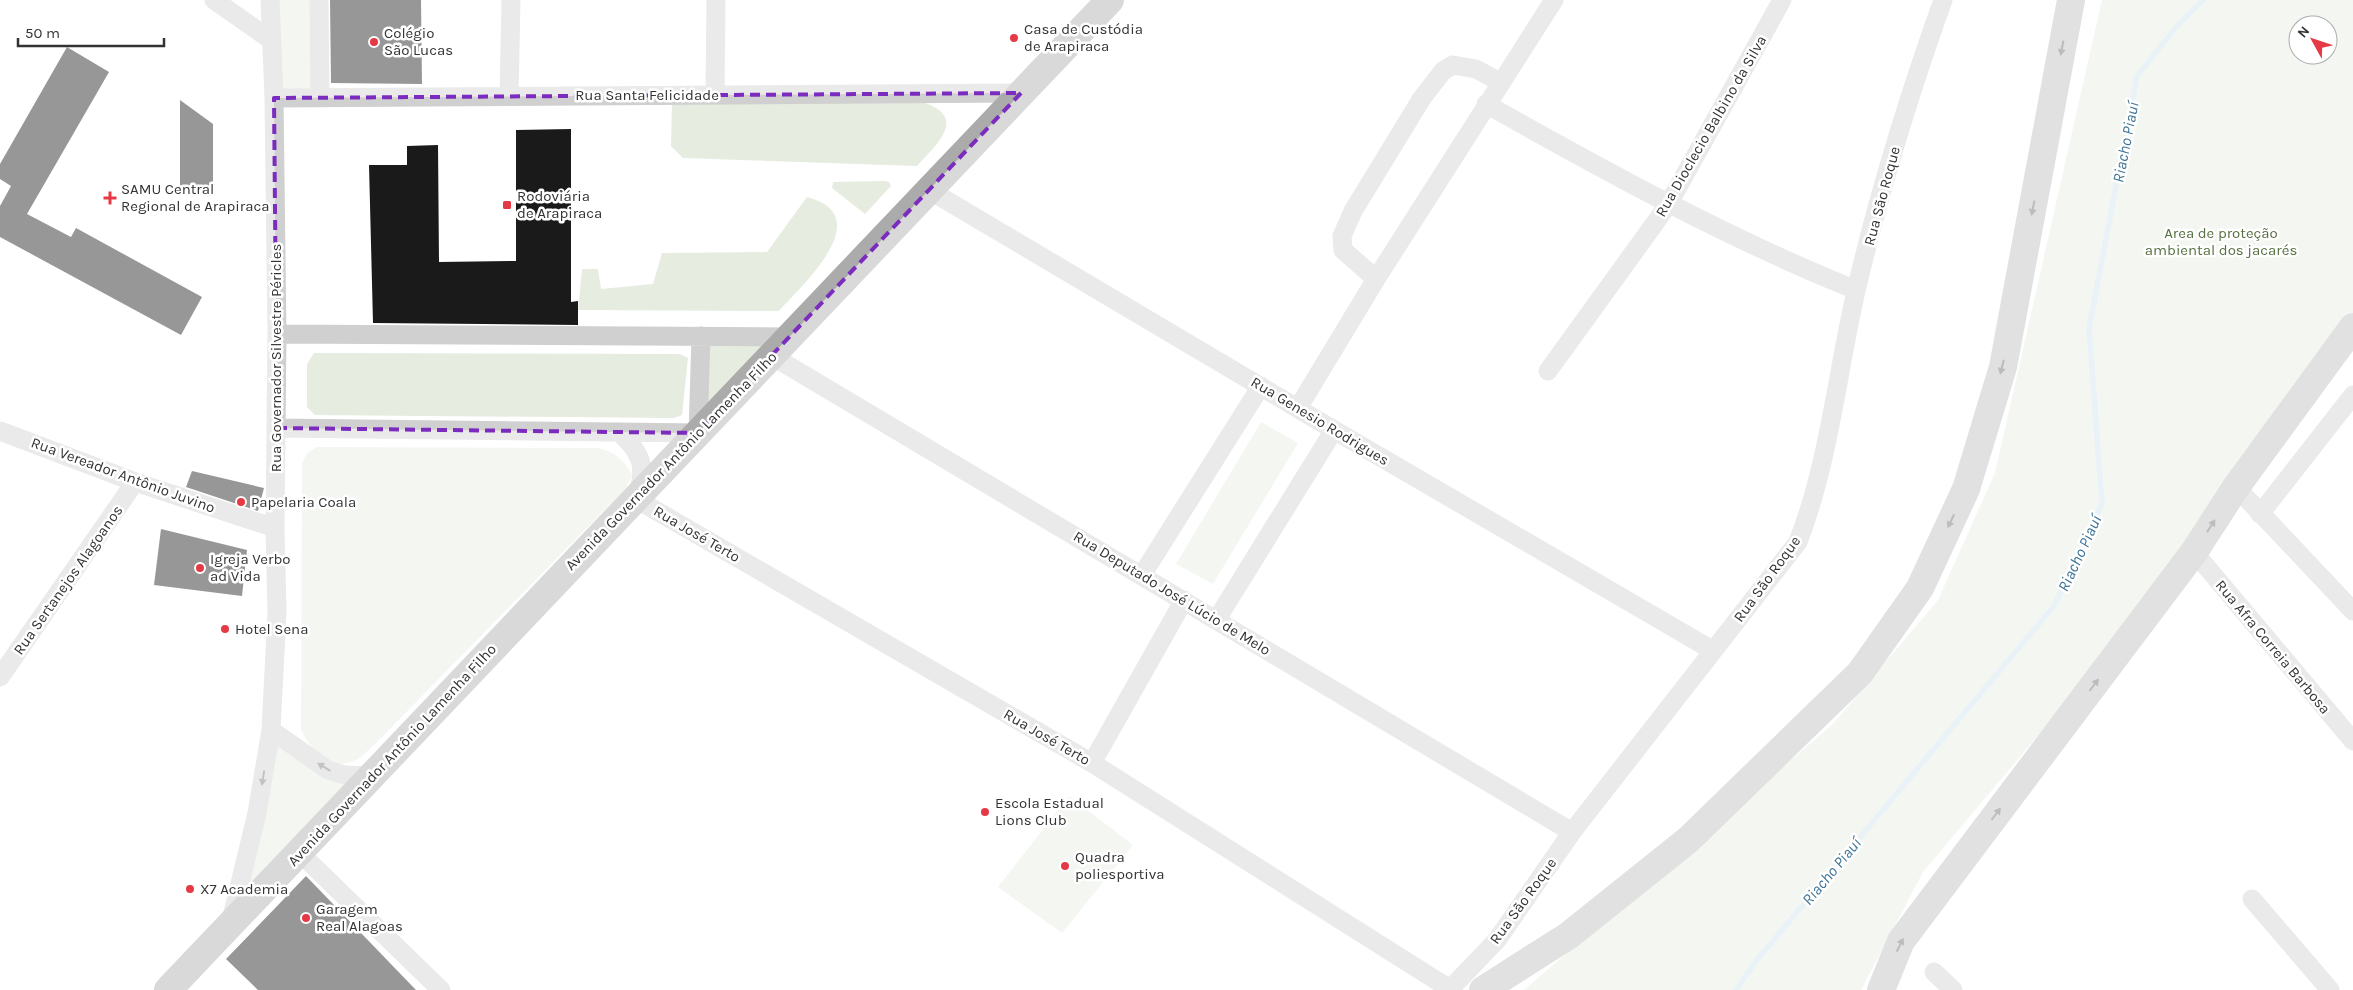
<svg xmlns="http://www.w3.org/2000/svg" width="2353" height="990" viewBox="0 0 2353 990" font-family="Karla,sans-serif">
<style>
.green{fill:#e6ecdf;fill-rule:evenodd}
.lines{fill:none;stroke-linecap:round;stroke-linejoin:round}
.stream{stroke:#cfe2ee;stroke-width:5.5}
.building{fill:#1a1a1a}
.minor{stroke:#d0d0d0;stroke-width:19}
.secondary{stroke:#bdbdbd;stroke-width:28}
.primary{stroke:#ababab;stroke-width:28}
.oneway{fill:#6a6a6a}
.oneway2{fill:#7a7a7a}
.marked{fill:none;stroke:#7b2cbf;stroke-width:4;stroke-dasharray:10 6;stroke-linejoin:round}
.poi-dot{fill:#e63946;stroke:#fff;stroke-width:2}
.labels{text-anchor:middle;stroke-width:5;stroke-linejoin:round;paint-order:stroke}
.poi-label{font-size:15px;fill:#333;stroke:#fff;text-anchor:start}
.street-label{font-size:15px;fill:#333;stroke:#fff}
.park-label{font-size:15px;fill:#56703f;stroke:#fff}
.water-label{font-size:16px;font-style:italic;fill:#3f7597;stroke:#fff}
</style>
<rect width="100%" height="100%" fill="#fff"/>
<path class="green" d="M 270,0 L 319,0 L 320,97 L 274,98 Z
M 2102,0 L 2353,0 L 2353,351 L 2204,534 L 2178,569 L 1923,872 L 1861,990 L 1524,990 L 1833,724 L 1938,600 L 1995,473 ZM 2298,25 L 2328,25 L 2328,55 L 2298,55 Z
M 672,103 L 925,103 C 968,118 936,145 917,166 L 683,158 L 671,146 Z
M 885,181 L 889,182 L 891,186 L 865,214 L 832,188 L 833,182 Z
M 807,197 C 879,216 802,285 779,311 L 578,310 L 582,269 L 598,269 L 601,289 L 653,284 L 662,253 L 767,252 Z
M 701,336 L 790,337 L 698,433 Z
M 314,353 L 680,354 L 688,358 L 682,415 L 674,418 L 315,415 L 307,407 L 307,364 Z
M 1261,422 L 1298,443 L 1213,584 L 1176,564 Z
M 317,447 L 599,448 C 616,453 623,459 632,475 L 626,488 L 376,743 C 369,749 360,760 351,762 C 327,769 310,748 301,730 L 302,463 L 308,452 Z
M 271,730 L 328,770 L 371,776 L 231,921 Z
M 1069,796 L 1133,845 L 1062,933 L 998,887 Z"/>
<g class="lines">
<path class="stream" d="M 1736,990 L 1756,961 L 2054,606 L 2102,504 L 2089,328 L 2137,76 L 2177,26 L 2203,0"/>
</g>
<path class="building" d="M 330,0 L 421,0 L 422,84 L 331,83 Z
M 67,47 L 109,72 L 27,214 L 71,237 L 76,228 L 202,297 L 181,335 L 0,237 L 0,206 L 11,186 L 0,179 L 0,164 Z
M 180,100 L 213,124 L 213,187 L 180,187 Z
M 571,129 L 571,302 L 578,301 L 578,325 L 373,323 L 369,165 L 407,165 L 407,146 L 438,145 L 439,262 L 516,261 L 516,130 Z
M 192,471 L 264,488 L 258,511 L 186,487 Z
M 161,529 L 247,550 L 242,596 L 154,585 Z
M 306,876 L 416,990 L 258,990 L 226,959 Z"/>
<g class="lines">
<path class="minor" d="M 214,0 L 271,40
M 319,0 L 320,97
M 715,95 L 716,0
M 509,96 L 511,0
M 274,98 L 1021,93
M 1486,104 C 1607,172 1727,238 1856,290
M 929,190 L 1334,430 L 1712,650
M 1376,279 L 1343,250 L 1342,236 L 1353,211 L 1422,98 L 1443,71 L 1453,65 L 1476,69 L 1500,82
M 277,334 L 790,337
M 772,356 L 1572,832
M 1548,371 L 1668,205 L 1782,0
M 1298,408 L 1376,279 L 1554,0
M 277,428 L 698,433 L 701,336
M 0,431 L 135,482 L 275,528
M 619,432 C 643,454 647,468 636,499 L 1092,763 L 1450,989
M 2236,487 L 2353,611
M 2260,514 L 2353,395
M 2194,552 L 2353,741
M 1142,575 L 1261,386
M 1217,619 L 1334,430
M 0,677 L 135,482
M 271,730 L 328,770 L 345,775 L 371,776
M 1092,763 L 1184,600
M 300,853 L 441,990
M 2252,899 L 2330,990
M 231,921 L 257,813 L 271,730 L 277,612 L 275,528 L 277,334 L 274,98 L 270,0
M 1934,972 L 1953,990
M 1449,990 L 1497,940 L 1572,832 L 1798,542 C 1829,462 1837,374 1856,291 C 1879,192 1909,95 1943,0"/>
<path class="secondary" d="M 1483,990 L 1568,936 L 1688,840 L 1860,673 L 1920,588 L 1966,489 L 2003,367 L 2071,0
M 1881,990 L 1901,941 L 2194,552 L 2236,487 L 2353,327"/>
<path class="primary" d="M 168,990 L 1110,0"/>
</g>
<defs><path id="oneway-solid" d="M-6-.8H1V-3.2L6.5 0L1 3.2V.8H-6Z" transform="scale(1.25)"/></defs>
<g class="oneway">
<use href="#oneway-solid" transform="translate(2062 48) rotate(101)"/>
<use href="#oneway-solid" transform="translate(2033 208) rotate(101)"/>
<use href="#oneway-solid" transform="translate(2002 367) rotate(104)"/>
<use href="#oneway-solid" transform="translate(1951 521) rotate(115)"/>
<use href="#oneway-solid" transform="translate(2211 526) rotate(-57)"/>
<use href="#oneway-solid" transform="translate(2094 685) rotate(-53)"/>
<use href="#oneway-solid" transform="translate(1996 814) rotate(-53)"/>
<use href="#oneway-solid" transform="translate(1900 945) rotate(-64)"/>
</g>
<g class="oneway2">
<use href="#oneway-solid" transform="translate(324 767) rotate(-149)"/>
<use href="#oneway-solid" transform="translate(263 778) rotate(99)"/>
</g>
<path d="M0 0H2353V990H0ZM 1021,93 L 698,433 L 277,428 L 274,98 Z" fill="#fff" fill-opacity=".55" fill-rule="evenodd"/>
<path class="marked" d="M 1021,93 L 698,433 L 277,428 L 274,98 Z"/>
<g class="poi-dot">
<circle cx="1014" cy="38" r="5"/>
<circle cx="374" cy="42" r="5"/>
<path d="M107.5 190.5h5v5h5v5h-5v5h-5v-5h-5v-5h5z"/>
<rect x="502" y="200" width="10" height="10" rx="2.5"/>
<circle cx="241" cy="502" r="5"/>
<circle cx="200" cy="568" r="5"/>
<circle cx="225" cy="629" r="5"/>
<circle cx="985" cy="812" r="5"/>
<circle cx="1065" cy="866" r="5"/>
<circle cx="190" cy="889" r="5"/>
<circle cx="306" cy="918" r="5"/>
</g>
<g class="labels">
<g class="poi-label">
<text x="1024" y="34">Casa de Custódia<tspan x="1024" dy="17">de Arapiraca</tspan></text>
<text x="384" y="38">Colégio<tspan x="384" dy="17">São Lucas</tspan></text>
<text x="121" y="194">SAMU Central<tspan x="121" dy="17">Regional de Arapiraca</tspan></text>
<text x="517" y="201">Rodoviária<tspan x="517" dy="17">de Arapiraca</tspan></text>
<text x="251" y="507">Papelaria Coala</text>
<text x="210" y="564">Igreja Verbo<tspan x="210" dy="17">ad Vida</tspan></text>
<text x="235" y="634">Hotel Sena</text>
<text x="995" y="808">Escola Estadual<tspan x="995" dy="17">Lions Club</tspan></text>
<text x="1075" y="862">Quadra<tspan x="1075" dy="17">poliesportiva</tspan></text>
<text x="200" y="894">X7 Academia</text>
<text x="316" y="914">Garagem<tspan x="316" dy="17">Real Alagoas</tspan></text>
</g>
<g class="street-label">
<text x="647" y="100">Rua Santa Felicidade</text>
<text transform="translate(1711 126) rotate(-60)" y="5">Rua Dioclecio Balbino da Silva</text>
<text transform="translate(1882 196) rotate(-75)" y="5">Rua São Roque</text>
<text transform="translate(276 358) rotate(-90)" y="5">Rua Governador Silvestre Péricles</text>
<text transform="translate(1320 421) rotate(31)" y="5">Rua Genesio Rodrigues</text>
<text transform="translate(671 461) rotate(-46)" y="5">Avenida Governador Antônio Lamenha Filho</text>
<text transform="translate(123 475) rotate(20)" y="5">Rua Vereador Antônio Juvino</text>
<text transform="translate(697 534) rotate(30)" y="5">Rua José Terto</text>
<text transform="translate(1767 579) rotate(-54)" y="5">Rua São Roque</text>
<text transform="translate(68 580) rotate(-55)" y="5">Rua Sertanejos Alagoanos</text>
<text transform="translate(1172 593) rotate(31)" y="5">Rua Deputado José Lúcio de Melo</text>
<text transform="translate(2273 647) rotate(50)" y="5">Rua Afra Correia Barbosa</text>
<text transform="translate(1047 737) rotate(30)" y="5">Rua José Terto</text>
<text transform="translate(392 755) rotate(-47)" y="5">Avenida Governador Antônio Lamenha Filho</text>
<text transform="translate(1523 901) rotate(-54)" y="5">Rua São Roque</text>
</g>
<g class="park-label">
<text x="2221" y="238">Area de proteção<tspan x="2221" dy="17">ambiental dos jacarés</tspan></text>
</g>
<g class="water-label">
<text transform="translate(2125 142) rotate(-79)" y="6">Riacho Piauí</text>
<text transform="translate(2079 553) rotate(-65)" y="6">Riacho Piauí</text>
<text transform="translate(1831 871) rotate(-50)" y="6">Riacho Piauí</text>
</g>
</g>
<g transform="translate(2313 40) rotate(310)"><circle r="24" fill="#ffffff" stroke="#adadad"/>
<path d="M0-4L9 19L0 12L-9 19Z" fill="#e63946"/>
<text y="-8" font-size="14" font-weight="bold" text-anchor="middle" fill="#333333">N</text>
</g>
<path d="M18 38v8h146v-8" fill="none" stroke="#333333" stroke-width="2.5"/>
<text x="25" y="38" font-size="15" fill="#333333" stroke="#ffffff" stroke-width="4" paint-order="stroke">50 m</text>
</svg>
